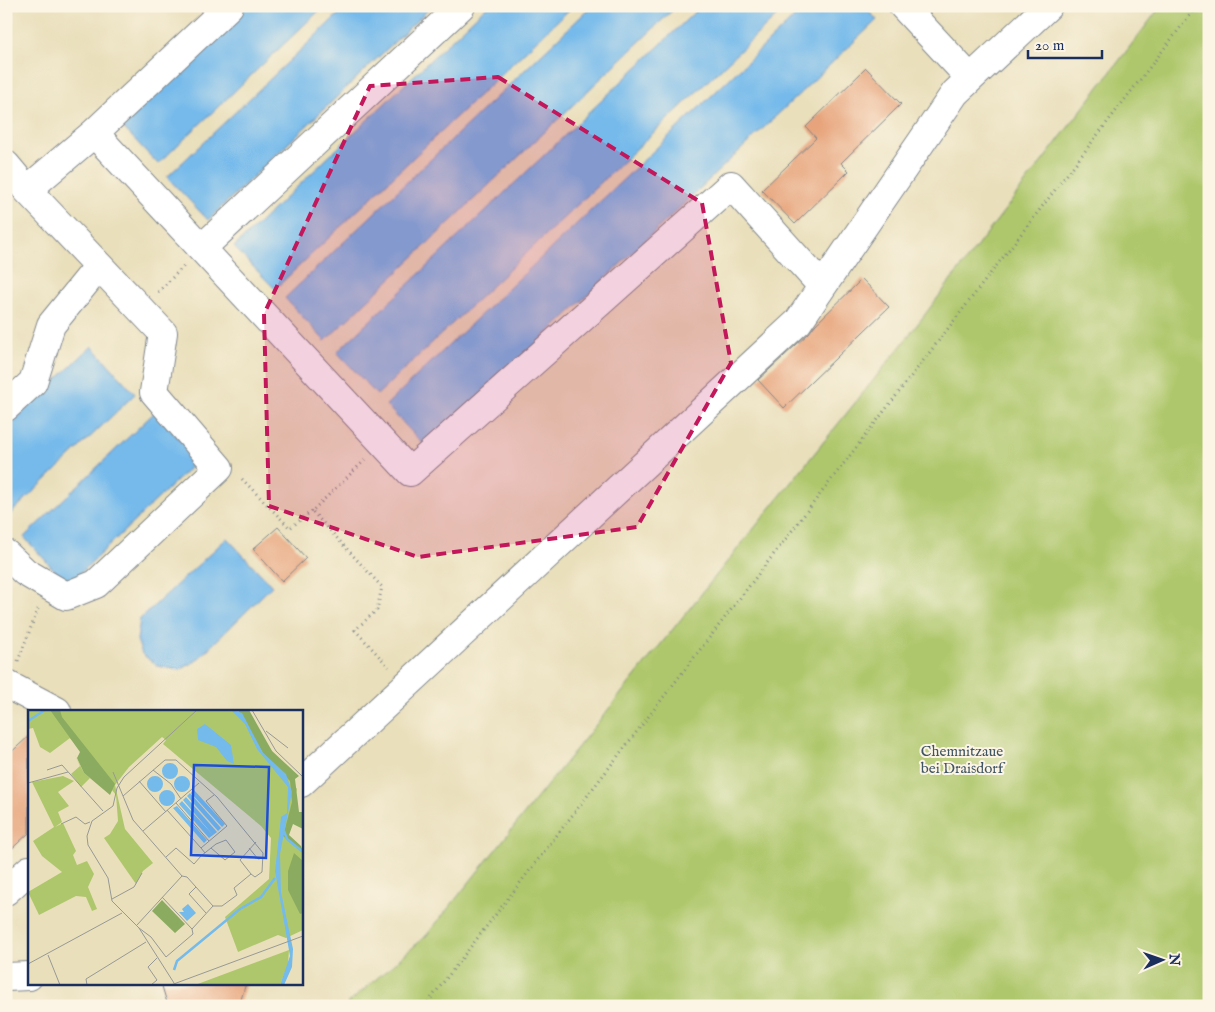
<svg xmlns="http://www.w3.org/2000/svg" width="1215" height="1012" viewBox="0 0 1215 1012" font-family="'IM FELL English',serif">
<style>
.green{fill:#afc76c;stroke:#657b65}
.water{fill:#74baeb;stroke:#4874a4}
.building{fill:#e7a47c}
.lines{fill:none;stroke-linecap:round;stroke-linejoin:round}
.minor-casing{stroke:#82878c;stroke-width:30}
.path{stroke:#82878c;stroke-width:3;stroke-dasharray:1 4;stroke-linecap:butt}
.minor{stroke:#fff;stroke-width:28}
.marked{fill:#c2185b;fill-opacity:0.2;stroke:#c2185b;stroke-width:4;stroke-dasharray:10 6;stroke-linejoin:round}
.labels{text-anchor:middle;stroke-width:4;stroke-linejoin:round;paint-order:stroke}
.park-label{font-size:15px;fill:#405562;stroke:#fcf5e5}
.inset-river{fill:none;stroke:#74baeb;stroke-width:2.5}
.inset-road{fill:none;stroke:#979996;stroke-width:1}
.view{fill:#1d4ed8;fill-opacity:0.15;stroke:#1d4ed8;stroke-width:2.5}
.inset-edge{fill:none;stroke:#1b2f5e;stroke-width:2.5}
</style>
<rect width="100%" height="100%" fill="#fcf5e5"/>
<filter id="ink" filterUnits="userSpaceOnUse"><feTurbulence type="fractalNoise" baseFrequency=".02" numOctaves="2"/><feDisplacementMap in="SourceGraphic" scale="10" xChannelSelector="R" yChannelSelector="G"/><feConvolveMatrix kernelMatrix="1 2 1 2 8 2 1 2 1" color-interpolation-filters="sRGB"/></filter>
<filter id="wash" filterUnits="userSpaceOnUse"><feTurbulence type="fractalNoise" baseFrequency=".0096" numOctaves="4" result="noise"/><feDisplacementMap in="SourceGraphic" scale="20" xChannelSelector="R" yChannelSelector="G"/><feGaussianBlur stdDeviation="1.12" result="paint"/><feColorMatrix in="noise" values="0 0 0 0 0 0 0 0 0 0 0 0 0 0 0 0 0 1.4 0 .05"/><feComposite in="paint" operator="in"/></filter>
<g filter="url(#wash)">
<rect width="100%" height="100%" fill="#e9dfbb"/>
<path class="green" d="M 1161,6 L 1209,6 L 1209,1006 L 345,1006 L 426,936 L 900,347 Z"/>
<path class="water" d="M 238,6 L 324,6 L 158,164 L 117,121 Z
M 347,6 L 432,6 L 208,220 L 167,177 Z
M 487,6 L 573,6 L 275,289 L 234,247 Z
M 592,6 L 677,6 L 325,341 L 285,298 Z
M 701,6 L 787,6 L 377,395 L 337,352 Z
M 806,6 L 864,6 L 877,20 L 427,448 L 386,405 Z
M 92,346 L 135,394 L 6,518 L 6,428 Z
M 155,412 L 198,460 L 68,585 L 24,537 Z
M 227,538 L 272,586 L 196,661 L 179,670 L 158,666 L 142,654 L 137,640 L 140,619 Z"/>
<g id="blocks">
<path class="building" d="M 866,68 L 901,104 L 841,163 L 849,171 L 795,224 L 762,190 L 816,138 L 806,127 Z
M 862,279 L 889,307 L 784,408 L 758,380 L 809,333 L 815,325 Z
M 278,527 L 306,558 L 282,581 L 253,549 Z
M 29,736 L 29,833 L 6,854 L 6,757 Z
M 161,983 L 246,983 L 239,1006 L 168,1006 Z"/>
</g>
</g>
<g filter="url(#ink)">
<use href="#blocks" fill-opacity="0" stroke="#82878c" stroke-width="1"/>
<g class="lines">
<defs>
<path id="minor" d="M 903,6 L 970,78
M 94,133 L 229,6
M 6,165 L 27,190 L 163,333 L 154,392 L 219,468 L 96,584 L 66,596 L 25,572 L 6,554
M 27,190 L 94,133 L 410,472 L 731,185 L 822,286
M 202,248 L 461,6
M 6,407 L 33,382 L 51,325 L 99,266
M 6,684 L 57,711
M 301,783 L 798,322 L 955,93 L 1048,6
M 6,891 L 29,870
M 6,977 L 29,976"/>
</defs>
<use href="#minor" class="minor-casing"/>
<path class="path" d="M 158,292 L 184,266
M 365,460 L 312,511 L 382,587 L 377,610 L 355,630 L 389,667
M 242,479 L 290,528 L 312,511
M 18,661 L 38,609
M 425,1006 L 1197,6"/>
<use href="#minor" class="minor"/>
</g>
</g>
<path class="marked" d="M 498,77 L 702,203 L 731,363 L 637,527 L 418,557 L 269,506 L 264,314 L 370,86 Z"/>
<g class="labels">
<g class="park-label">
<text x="962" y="756">Chemnitzaue<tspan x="962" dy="17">bei Draisdorf</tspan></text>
</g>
</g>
<g transform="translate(28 710)">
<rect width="275" height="275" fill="#e9dfbb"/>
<path d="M 0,0 L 217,0 L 269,79 L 257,122 L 275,140 L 275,220 L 258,228 L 250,225 L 210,242 L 197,207 L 241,169 L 243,128 L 233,116 L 135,34 L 138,30 L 134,27 L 101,57 L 87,75 L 97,119 L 125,153 L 115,161 L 108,174 L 76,128 L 82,124 L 90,111 L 88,85 L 42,28 L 22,43 L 12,37 L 5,18 L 0,19 ZM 47,45 L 56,63 L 62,68 L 53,77 L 43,64 L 52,56 ZM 35,66 L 46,71 L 30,82 L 41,96 L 30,102 L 34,112 L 27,117 L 35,113 L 48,141 L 45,145 L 49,155 L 59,151 L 66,164 L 60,177 L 69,199 L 64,201 L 58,187 L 48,186 L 11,205 L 0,182 L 34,162 L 14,146 L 5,131 L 26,117 L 4,72 ZM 261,240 L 260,254 L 252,275 L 167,275 Z" fill="#afc76c"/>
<path d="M 22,0 L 32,0 L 34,7 L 87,74 L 82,85 L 56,63 L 49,48 L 52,42 ZM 210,0 L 221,0 L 244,41 L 271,66 L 267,69 L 271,102 L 275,102 L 275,119 L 265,114 L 261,125 L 273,136 L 275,143 L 255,126 L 264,92 L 262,71 L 235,43 ZM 266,143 L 275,151 L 275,203 L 272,204 L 260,180 L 260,161 ZM 134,190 L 157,214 L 147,223 L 124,201 Z" fill="#8bac60"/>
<path d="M 203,0 L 214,3 L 235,43 L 258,64 L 264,82 L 252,144 L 253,182 L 265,239 L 264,257 L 256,275 L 252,275 L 262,246 L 247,161 L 253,107 L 259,103 L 260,77 L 229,39 L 217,14 ZM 177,14 L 203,35 L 206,54 L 199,51 L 188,37 L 170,30 L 169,19 ZM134 61a8 8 0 1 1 16 0a8 8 0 1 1-16 0ZM119 74a8 8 0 1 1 16 0a8 8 0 1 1-16 0ZM146 74a8 8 0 1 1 16 0a8 8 0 1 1-16 0ZM 166,80 L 197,114 L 194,117 L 163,83 ZM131 88a8 8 0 1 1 16 0a8 8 0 1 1-16 0ZM 162,83 L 193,118 L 190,121 L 159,86 ZM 158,87 L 189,122 L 185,125 L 155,90 ZM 154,91 L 185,125 L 181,128 L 151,94 ZM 149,96 L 179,130 L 176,133 L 145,98 ZM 160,194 L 168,203 L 159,211 L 151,202 L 156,202 L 154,199 Z" fill="#74baeb"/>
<path class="inset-river" d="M 0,11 L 17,0M 256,121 L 259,129 L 275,142M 146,260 L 149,251 L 212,199 L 233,187 L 247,168"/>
<path class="inset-road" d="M 224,0 L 248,41 L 275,67M 238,21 L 260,38M 19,60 L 34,55 L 75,101M 125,60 L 143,74 L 153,89M 85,62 L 105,110 L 154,166 L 109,215M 111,71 L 138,102M 0,73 L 40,62M 95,86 L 137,50 L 148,50 L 189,87 L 235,143 L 234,162 L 227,167 L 223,164 L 206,178 L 209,185 L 194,196 L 185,196 L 159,167 L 154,166M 148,93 L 181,131M 139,100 L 173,138M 33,114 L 48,107 L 57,114 L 62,112M 115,121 L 171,73M 221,138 L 230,149 L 235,148M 177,143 L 173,138 L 199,116 L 178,91 L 186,85M 138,147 L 148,138 L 166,154 L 173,146 L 188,134 L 198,130 L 207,142 L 197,150 L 183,138M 223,164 L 212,150 L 228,132M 168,177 L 161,184 L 178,203M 134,187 L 164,219M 84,189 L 106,177 L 114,163M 111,218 L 123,227 L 138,247 L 165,224 L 164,219 L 185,196M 20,245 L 32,275M 0,254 L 94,203M 146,273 L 111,218 L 84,191 L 80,168 L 60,135 L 59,126 L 64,111 L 85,96 L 89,78 L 96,67 L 169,0M 59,275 L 58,269 L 118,232M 123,275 L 129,270 L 120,257 L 129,248M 143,275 L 275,226"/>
<path class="view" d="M 166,55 L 241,57 L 238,148 L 163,145 Z"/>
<rect width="275" height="275" class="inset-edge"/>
</g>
<rect width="1215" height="1012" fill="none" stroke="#fcf5e5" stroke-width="25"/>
<g transform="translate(1162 960) rotate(88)" stroke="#fcf5e5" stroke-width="4" paint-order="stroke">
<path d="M0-4L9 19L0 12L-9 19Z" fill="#1b2f5e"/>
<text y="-8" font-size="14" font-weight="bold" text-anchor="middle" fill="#1b2f5e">N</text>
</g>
<path d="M1028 50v8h74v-8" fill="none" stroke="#1b2f5e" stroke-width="2.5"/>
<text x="1035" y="50" font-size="15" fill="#1b2f5e" stroke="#fcf5e5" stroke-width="4" paint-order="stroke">20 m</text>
</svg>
